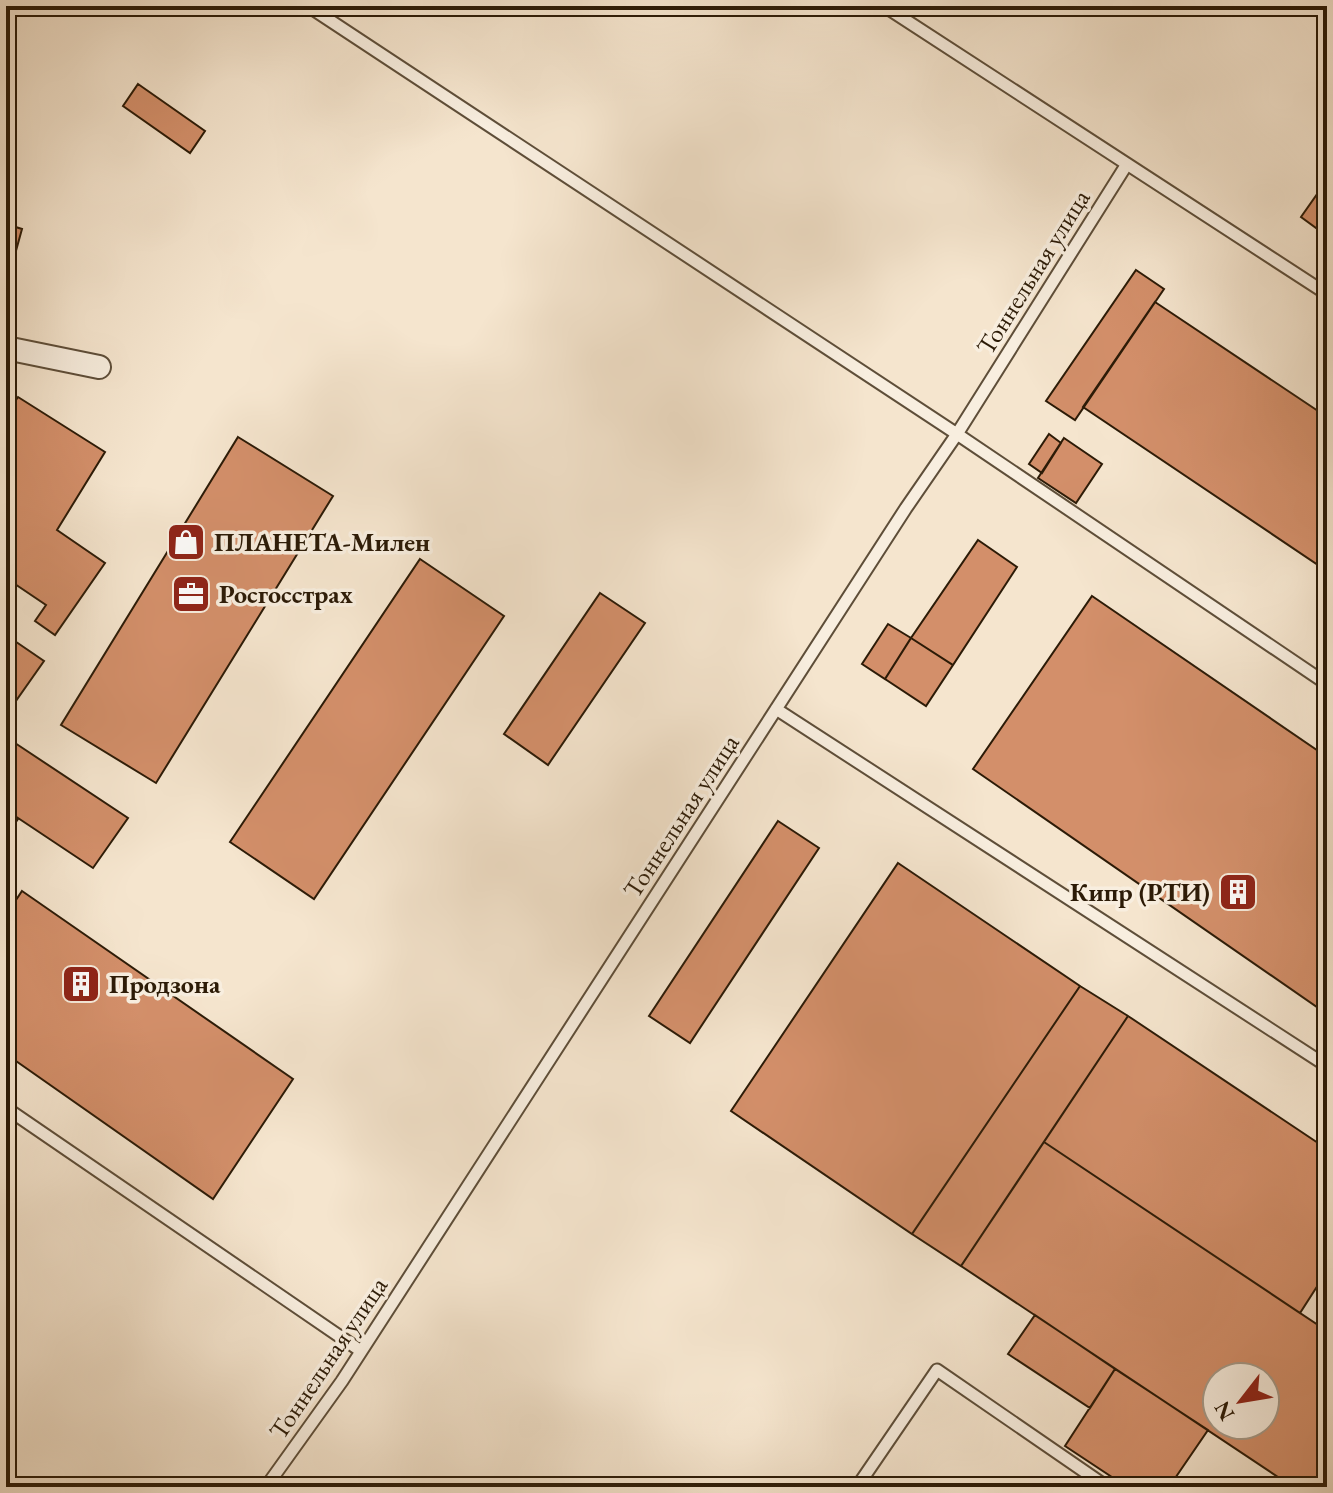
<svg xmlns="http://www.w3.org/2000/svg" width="1333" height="1493" viewBox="0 0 1333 1493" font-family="'EB Garamond',serif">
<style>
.building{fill:#d38f6a;stroke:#2c1b07;stroke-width:2;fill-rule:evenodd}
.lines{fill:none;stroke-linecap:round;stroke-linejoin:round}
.service-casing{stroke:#5e4e39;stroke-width:15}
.minor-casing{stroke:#5e4e39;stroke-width:26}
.service{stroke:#f8eedf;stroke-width:11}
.minor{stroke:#f8eedf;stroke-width:22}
.labels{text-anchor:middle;stroke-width:7;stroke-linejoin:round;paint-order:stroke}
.street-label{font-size:26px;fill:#2c1b07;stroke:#f8eedf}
.poi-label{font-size:26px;font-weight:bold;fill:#2c1b07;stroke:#f8eedf;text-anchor:start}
</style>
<rect width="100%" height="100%" fill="#f5e5ce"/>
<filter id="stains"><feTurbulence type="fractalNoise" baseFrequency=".0025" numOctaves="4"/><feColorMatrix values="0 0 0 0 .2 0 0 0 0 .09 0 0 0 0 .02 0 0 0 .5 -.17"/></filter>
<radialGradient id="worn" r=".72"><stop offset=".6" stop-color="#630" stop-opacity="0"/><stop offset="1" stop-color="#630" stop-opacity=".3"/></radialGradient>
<path class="building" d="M 138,84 L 205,131 L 190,153 L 123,106 Z
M 1327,180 L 1327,236 L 1301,217 Z
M 6,224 L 22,229 L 6,287 Z
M 1136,270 L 1164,289 L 1075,420 L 1046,401 Z
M 1155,302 L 1327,417 L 1327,571 L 1083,407 Z
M 18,397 L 105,452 L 57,530 L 105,563 L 55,635 L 35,621 L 46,605 L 6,578 L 6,415 Z
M 1049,434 L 1061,443 L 1042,473 L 1029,464 Z
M 238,437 L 333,496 L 156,783 L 61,725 Z
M 1064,438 L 1102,464 L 1076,503 L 1038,478 Z
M 978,540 L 1017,567 L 953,665 L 911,638 Z
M 420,559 L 504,616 L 314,899 L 230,842 Z
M 600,593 L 645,623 L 548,765 L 504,734 Z
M 1092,596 L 1327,757 L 1327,1014 L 973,769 Z
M 888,624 L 911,638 L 885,679 L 862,664 Z
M 6,635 L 44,661 L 6,715 Z
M 911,638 L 953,665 L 926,706 L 885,679 Z
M 15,743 L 128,818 L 93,868 L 6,810 L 6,755 Z
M 6,811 L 18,819 L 6,836 Z
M 778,821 L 819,848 L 690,1043 L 649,1016 Z
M 898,863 L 1080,986 L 912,1234 L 731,1111 Z
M 22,891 L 293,1079 L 213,1199 L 6,1054 L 6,915 Z
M 1080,986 L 1128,1016 L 961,1266 L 912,1234 Z
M 1128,1016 L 1327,1149 L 1327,1271 L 1300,1313 L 1044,1142 Z
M 1044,1142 L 1327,1331 L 1327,1487 L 1293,1487 L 961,1266 ZM 1217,1377 L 1265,1377 L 1265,1425 L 1217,1425 Z
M 1035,1315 L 1115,1369 L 1090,1408 L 1008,1354 Z
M 1115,1369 L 1208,1430 L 1169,1487 L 1127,1487 L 1065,1446 Z"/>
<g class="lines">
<defs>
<path id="service" d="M 308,6 L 957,434 L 1327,684
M 884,6 L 1327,294
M 776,709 L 1327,1066
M 6,1108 L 361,1351
M 266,1487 L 342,1381 L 906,508 L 957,434 L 1127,164
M 857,1487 L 937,1370 L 1107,1487"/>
<path id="minor" d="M 6,348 L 99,367"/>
</defs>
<use href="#service" class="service-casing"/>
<use href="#minor" class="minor-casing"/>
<use href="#service" class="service"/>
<use href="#minor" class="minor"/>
</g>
<defs>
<symbol id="shop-square" viewBox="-11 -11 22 22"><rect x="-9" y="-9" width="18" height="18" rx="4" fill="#8f2418" stroke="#f8eedf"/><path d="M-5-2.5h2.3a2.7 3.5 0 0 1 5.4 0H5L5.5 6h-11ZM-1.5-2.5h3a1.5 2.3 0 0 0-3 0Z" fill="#fff"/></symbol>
<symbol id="office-square" viewBox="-11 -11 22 22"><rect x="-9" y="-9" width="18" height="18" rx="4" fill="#8f2418" stroke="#f8eedf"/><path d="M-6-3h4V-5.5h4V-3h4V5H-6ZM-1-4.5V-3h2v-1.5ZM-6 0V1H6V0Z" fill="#fff"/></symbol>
<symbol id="building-square" viewBox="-11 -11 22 22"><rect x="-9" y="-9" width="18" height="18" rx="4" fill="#8f2418" stroke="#f8eedf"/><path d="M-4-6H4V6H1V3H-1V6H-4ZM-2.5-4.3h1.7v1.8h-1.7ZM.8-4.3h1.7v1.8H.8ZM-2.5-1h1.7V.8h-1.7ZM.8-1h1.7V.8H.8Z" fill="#fff"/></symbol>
</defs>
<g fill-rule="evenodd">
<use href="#shop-square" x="164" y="520" width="44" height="44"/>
<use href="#office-square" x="169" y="572" width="44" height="44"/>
<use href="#building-square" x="1216" y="870" width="44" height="44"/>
<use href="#building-square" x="59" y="962" width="44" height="44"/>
</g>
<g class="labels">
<g class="street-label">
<text transform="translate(1033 272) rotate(-58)" y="9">Тоннельная улица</text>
<text transform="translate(681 816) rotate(-57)" y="9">Тоннельная улица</text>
<text transform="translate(328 1358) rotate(-56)" y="9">Тоннельная улица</text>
</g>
<g class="poi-label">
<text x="214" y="551">ПЛАНЕТА-Милен</text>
<text x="219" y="603">Росгосстрах</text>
<text x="1210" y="901" text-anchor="end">Кипр (РТИ)</text>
<text x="109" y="993">Продзона</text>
</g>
</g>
<rect width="1333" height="1493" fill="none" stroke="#f5e5ce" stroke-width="32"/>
<rect x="8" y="8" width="1317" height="1477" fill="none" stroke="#2c1b07" stroke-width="4"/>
<rect x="16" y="16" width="1301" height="1461" fill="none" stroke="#2c1b07" stroke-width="2"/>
<g transform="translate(1241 1401) rotate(239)"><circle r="38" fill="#f8eedf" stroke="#a69a89" stroke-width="2"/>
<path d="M0-6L14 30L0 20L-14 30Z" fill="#8f2418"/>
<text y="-12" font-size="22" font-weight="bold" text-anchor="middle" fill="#2c1b07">N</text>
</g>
<rect width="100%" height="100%" filter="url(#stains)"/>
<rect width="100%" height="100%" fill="url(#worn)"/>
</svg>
